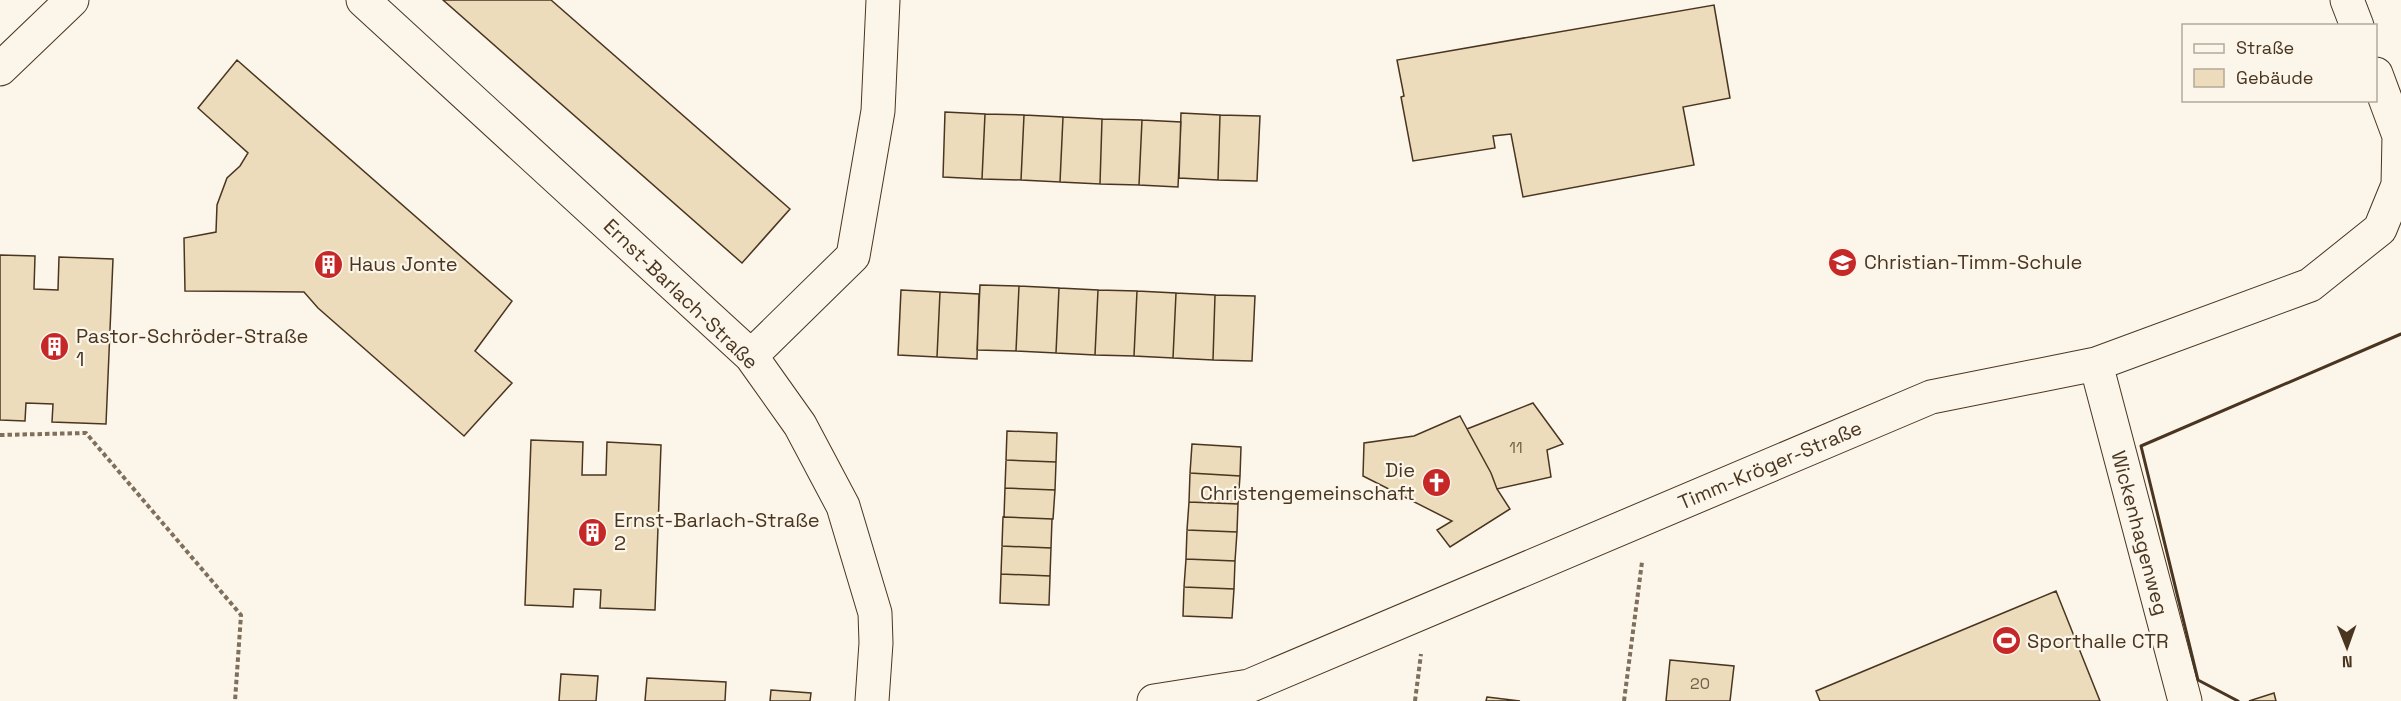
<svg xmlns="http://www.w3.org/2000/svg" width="2401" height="701" viewBox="0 0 2401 701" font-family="'Space Grotesk',sans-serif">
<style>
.building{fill:#ecdcbc;stroke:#4a3520;stroke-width:1.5}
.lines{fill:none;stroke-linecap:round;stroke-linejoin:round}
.minor-casing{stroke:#4a3520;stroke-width:35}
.path{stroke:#7f6f5c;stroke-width:4;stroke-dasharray:4.5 3;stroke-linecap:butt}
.minor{stroke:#fbf6e9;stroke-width:33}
.wall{stroke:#4a3520;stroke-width:3}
.labels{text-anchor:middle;stroke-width:4.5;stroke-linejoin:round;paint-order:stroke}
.number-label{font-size:16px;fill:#725f47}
.poi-label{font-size:20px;fill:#4a3520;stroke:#fbf6e9;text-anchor:start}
.street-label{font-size:20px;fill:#4a3520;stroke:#fbf6e9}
</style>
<rect width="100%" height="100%" fill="#fbf6e9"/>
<path class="building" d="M 443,0 L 551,0 L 790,209 L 742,263 Z
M 1714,5 L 1730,98 L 1683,107 L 1694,165 L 1523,197 L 1511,134 L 1493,136 L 1495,148 L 1413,161 L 1401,97 L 1404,96 L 1397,60 Z
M 237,60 L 512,301 L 475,351 L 512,383 L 464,436 L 318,308 L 304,292 L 185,291 L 184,238 L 216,232 L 217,205 L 227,178 L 240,166 L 248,153 L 198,108 Z
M 945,112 L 985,114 L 982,179 L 943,177 Z
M 1181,113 L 1220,115 L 1218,180 L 1179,178 Z
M 985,114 L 1024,115 L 1021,180 L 982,179 Z
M 1024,115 L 1063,117 L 1060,182 L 1021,180 Z
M 1220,115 L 1260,116 L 1257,181 L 1218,180 Z
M 1063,117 L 1102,119 L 1100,184 L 1060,182 Z
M 1102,119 L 1142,120 L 1139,185 L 1100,184 Z
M 1142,120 L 1181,122 L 1178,187 L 1139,185 Z
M 0,255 L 35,256 L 34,289 L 58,290 L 59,257 L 113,259 L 106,424 L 52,422 L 53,404 L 26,403 L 25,421 L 0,420 Z
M 980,285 L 1019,286 L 1016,351 L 977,350 Z
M 1019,286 L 1059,288 L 1056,353 L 1016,351 Z
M 1059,288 L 1098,290 L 1095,355 L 1056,353 Z
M 901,290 L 940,292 L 937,357 L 898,355 Z
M 1098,290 L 1137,291 L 1134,356 L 1095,355 Z
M 1137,291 L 1176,293 L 1173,358 L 1134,356 Z
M 940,292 L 979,294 L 977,359 L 937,357 Z
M 1176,293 L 1215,295 L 1213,360 L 1173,358 Z
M 1215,295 L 1255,296 L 1252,361 L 1213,360 Z
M 1533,403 L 1563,444 L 1547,450 L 1551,477 L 1497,489 L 1491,473 L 1467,429 Z
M 1460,416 L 1491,473 L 1497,489 L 1510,509 L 1450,547 L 1437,530 L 1452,521 L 1363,476 L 1364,443 L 1414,436 Z
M 1007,431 L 1057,433 L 1056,462 L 1006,460 Z
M 531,440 L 583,442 L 582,475 L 606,475 L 607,442 L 661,445 L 655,610 L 600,608 L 601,590 L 574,589 L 573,607 L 525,605 Z
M 1192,444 L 1241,447 L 1240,476 L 1190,473 Z
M 1006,460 L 1056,462 L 1055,490 L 1005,488 Z
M 1190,473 L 1240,476 L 1238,504 L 1189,502 Z
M 1005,488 L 1055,490 L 1053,519 L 1004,517 Z
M 1189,502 L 1238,504 L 1237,532 L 1187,530 Z
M 1003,517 L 1052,519 L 1051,548 L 1002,546 Z
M 1187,530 L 1237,532 L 1235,561 L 1186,559 Z
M 1002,546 L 1051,548 L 1050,576 L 1001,574 Z
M 1186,559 L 1235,561 L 1234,589 L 1184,587 Z
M 1001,574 L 1050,576 L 1049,605 L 1000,603 Z
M 1184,587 L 1234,589 L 1232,618 L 1183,616 Z
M 2056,591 L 2100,701 L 1820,701 L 1816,691 Z
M 1670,660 L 1734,666 L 1730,701 L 1666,701 Z
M 561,674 L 598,676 L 596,701 L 559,701 Z
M 647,678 L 726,682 L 725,701 L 645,701 Z
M 771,690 L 811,693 L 810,701 L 770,701 Z
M 2274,693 L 2276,701 L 2249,701 Z
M 1487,697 L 1520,701 L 1486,701 Z"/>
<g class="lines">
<defs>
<path id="minor" d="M 363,0 L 751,356 L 800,425 L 843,506 L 875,613 L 876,643 L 872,701
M 2347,0 L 2357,26
M 0,69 L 72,0
M 751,356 L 853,256 L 878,111 L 883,0
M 2096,364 L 2185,701
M 1154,701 L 1249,686 L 1931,397 L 2096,364 L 2310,285 L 2380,229 L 2398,185 L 2399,136 L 2376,74"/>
</defs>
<use href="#minor" class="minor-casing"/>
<path class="path" d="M 0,435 L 86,433 L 241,615 L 235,701
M 1415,701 L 1421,654
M 1624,701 L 1642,562"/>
<use href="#minor" class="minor"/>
<path class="wall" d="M 2238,701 L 2198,680 L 2141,446 L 2401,334"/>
</g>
<defs>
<symbol id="school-disc" viewBox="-11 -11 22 22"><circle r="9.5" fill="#c62828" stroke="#fbf6e9"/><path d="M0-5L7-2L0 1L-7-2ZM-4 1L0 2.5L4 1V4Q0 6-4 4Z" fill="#fff"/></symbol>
<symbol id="building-disc" viewBox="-11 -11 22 22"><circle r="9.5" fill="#c62828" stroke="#fbf6e9"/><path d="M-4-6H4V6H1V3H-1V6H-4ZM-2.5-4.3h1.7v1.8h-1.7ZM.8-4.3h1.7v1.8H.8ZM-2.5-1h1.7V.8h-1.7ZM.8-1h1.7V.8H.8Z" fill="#fff"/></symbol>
<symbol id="church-disc" viewBox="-11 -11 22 22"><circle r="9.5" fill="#c62828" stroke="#fbf6e9"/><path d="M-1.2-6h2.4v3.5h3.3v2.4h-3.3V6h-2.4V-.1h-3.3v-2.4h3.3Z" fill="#fff"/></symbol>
<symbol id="stadium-disc" viewBox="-11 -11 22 22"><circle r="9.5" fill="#c62828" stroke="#fbf6e9"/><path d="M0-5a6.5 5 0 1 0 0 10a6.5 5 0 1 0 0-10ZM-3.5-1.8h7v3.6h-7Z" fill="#fff"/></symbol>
</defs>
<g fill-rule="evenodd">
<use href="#school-disc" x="1826" y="246" width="33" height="33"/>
<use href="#building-disc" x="312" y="248" width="33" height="33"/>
<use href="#building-disc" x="38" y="330" width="33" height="33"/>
<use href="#church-disc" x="1420" y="466" width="33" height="33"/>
<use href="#building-disc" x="576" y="516" width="33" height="33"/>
<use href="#stadium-disc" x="1990" y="624" width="33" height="33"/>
</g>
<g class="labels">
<g class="number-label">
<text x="1516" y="453">11</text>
<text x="1700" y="689">20</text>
</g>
<g class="poi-label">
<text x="1864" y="269">Christian-Timm-Schule</text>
<text x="349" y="271">Haus Jonte</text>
<text x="76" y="343">Pastor-Schröder-Straße<tspan x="76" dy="23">1</tspan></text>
<text x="1415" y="477" text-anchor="end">Die<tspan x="1415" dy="23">Christengemeinschaft</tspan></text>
<text x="614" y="527">Ernst-Barlach-Straße<tspan x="614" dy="23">2</tspan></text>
<text x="2027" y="648">Sporthalle CTR</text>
</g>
<g class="street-label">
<text transform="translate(681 294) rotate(44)" y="7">Ernst-Barlach-Straße</text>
<text transform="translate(1770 465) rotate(-23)" y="7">Timm-Kröger-Straße</text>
<text transform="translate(2140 533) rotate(75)" y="7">Wickenhagenweg</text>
</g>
</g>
<rect x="2182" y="24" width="195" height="78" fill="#fbf6e9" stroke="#b4a999" stroke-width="1.5"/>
<rect x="2194" y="44" width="30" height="9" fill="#fbf6e9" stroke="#b4a999" stroke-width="1.5"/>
<text x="2236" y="54" font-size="18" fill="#4a3520">Straße</text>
<rect x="2194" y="69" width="30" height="18" fill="#ecdcbc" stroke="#b4a999" stroke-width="1.5"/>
<text x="2236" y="84" font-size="18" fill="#4a3520">Gebäude</text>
<g transform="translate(2347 647) rotate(179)" stroke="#fbf6e9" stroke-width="4.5" paint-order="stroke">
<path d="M0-4.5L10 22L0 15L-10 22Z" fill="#4a3520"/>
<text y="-9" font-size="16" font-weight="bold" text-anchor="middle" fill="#4a3520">N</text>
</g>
</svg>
